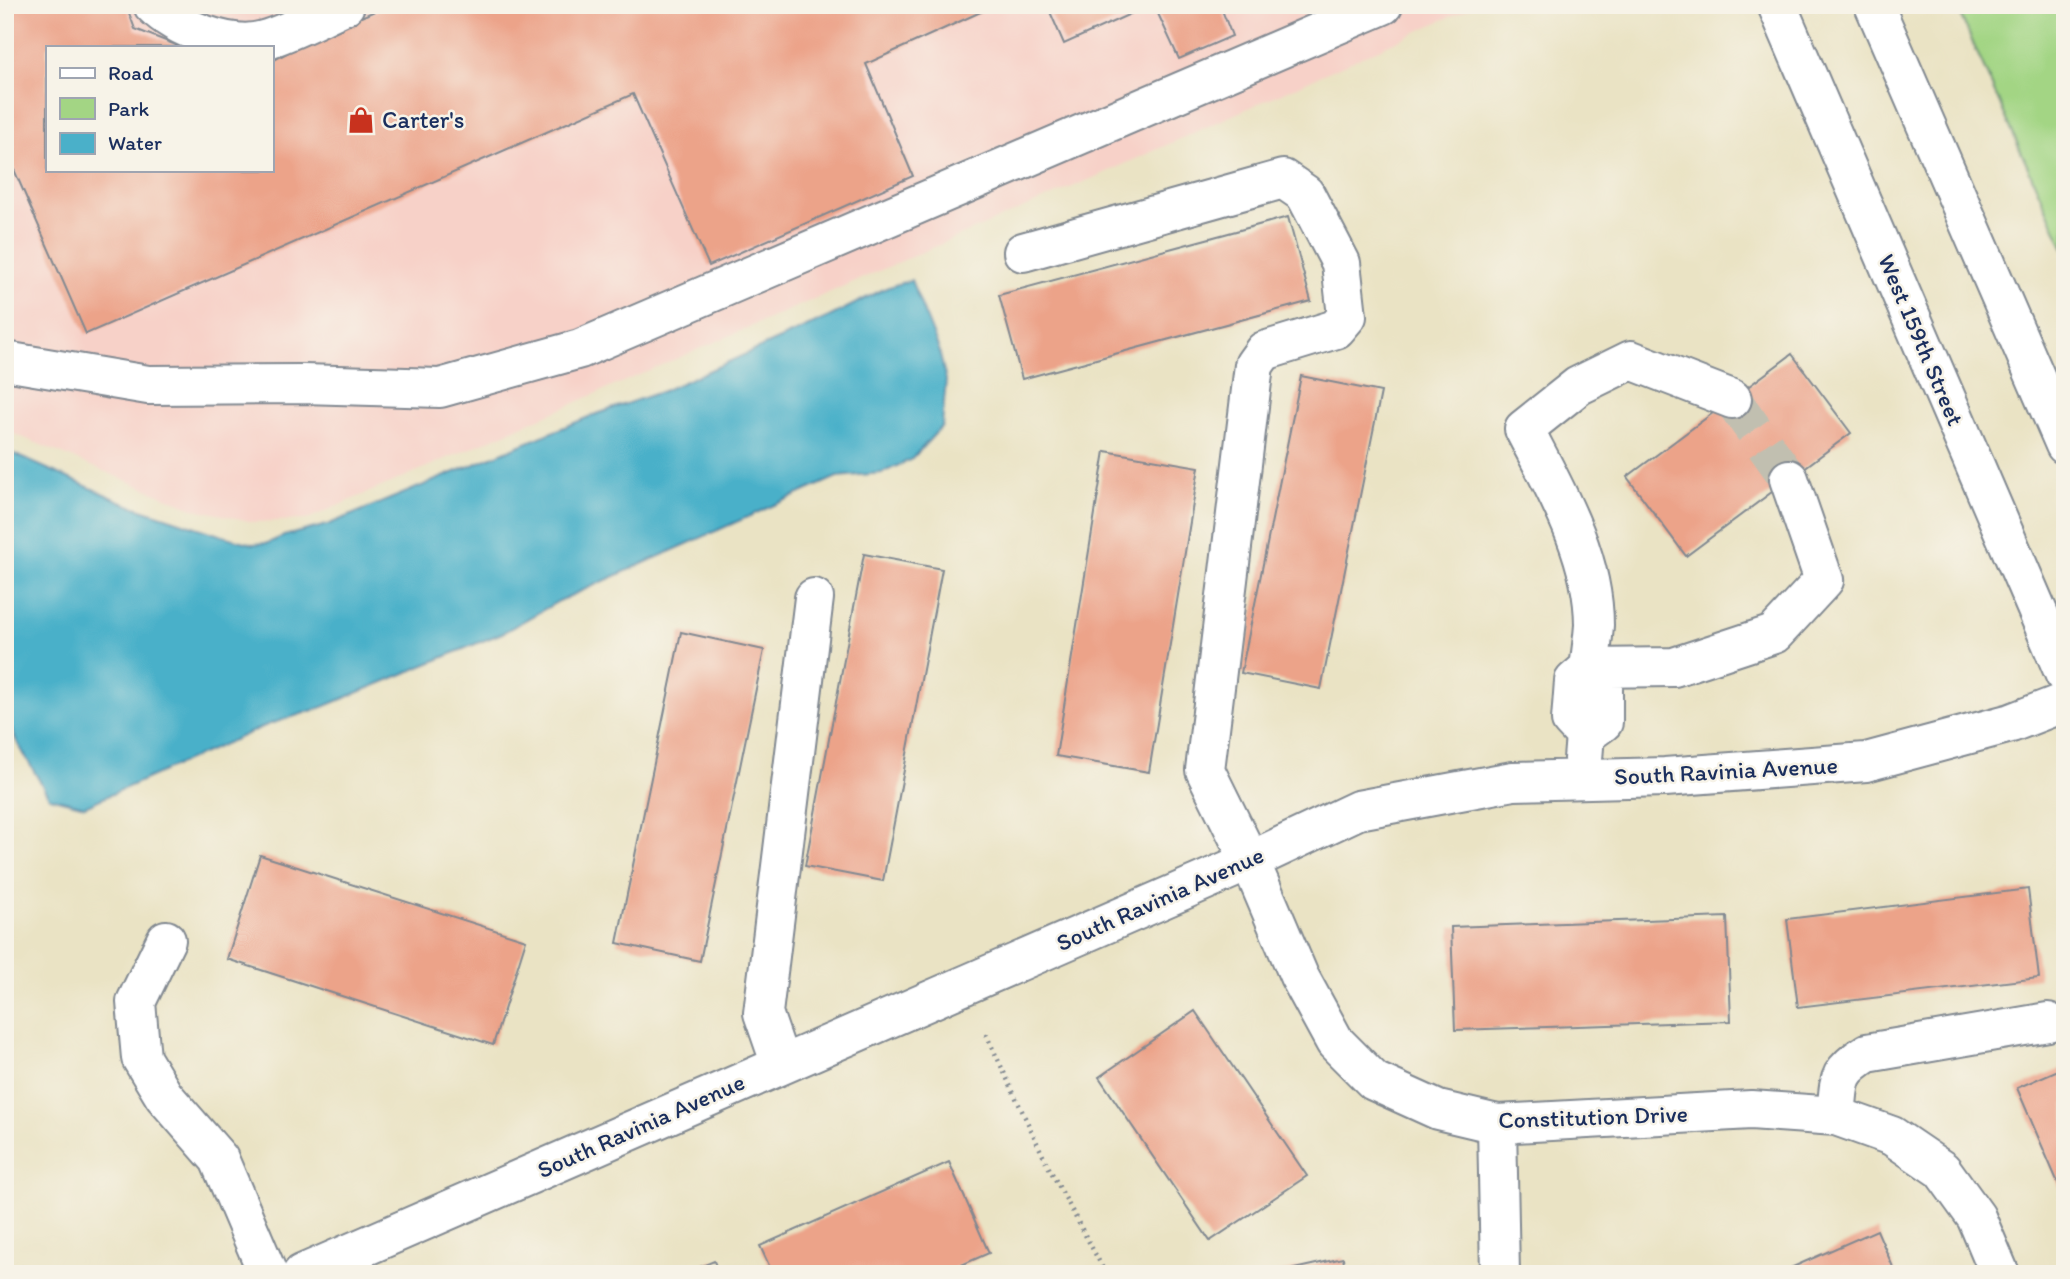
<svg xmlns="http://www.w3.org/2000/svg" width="2070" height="1279" viewBox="0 0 2070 1279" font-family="Itim,sans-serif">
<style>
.built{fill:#f7d1c8;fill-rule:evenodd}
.green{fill:#a3d584;stroke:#5f8271;stroke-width:2}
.water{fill:#4ab0c9;stroke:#327094;stroke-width:2}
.building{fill:#eca389}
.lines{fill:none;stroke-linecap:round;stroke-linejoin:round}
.minor-tunnel{stroke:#c1bfb0;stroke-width:38;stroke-dasharray:38 19;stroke-linecap:butt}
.minor-casing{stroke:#828991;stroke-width:42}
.major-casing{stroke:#828991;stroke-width:42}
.path{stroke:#828991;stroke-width:4.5;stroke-dasharray:2 5;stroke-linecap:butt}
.minor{stroke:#fff;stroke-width:38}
.major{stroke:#fff;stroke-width:38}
.labels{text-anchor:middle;stroke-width:5;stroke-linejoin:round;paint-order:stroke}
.poi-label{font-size:24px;fill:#1b2f5e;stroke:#f7f3e8;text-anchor:start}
.street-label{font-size:24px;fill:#1b2f5e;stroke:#f7f3e8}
</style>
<rect width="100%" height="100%" fill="#f7f3e8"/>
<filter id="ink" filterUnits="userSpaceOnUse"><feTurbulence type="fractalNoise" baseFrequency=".0143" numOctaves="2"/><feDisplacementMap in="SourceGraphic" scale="14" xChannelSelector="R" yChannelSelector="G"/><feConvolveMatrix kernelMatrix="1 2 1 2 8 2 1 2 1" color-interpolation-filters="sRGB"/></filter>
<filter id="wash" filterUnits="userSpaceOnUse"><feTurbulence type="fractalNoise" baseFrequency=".00686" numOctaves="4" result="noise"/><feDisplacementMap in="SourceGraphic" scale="28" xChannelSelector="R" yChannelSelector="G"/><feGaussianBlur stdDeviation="1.57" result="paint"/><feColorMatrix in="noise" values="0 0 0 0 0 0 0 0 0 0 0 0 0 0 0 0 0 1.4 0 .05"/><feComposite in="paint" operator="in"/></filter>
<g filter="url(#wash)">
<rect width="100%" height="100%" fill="#eae3c4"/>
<path class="built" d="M 5,5 L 1476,5 L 1107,172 L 305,520 L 254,522 L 195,509 L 5,430 ZM 47,47 L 271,47 L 271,170 L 47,170 Z"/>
<path class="green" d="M 1956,5 L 2065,5 L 2065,251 Z"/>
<path class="water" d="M 911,280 L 938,347 L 946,380 L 942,426 L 912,459 L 882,473 L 837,477 L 559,601 L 502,633 L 323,707 L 267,725 L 85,806 L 49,797 L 17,742 L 5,715 L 5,450 L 129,505 L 223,536 L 252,544 L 268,543 L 284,536 L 327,525 L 591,416 L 663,391 L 829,317 L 886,288 Z"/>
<g id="blocks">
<path class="building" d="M 5,5 L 126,5 L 135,29 L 181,47 L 47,47 L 47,170 L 271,170 L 271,62 L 312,39 L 388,5 L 996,5 L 866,64 L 913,176 L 709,266 L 633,94 L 86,334 L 5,149 Z
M 1047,5 L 1150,5 L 1064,44 Z
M 1154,5 L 1220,5 L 1232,36 L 1179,59 Z
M 1288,217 L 1311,301 L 1022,379 L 999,295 Z
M 1792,354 L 1851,433 L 1686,556 L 1627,477 Z
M 1301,376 L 1381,392 L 1321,689 L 1241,673 Z
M 1105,451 L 1199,467 L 1149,772 L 1056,756 Z
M 864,554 L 942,569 L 883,881 L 805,866 Z
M 681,632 L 764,650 L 700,961 L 617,943 Z
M 260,855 L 526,940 L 493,1045 L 227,959 Z
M 2028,889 L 2039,978 L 1798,1007 L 1787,919 Z
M 1727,917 L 1731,1021 L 1455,1030 L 1451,927 Z
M 1195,1011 L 1307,1176 L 1210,1241 L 1099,1077 Z
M 2065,1067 L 2065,1199 L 2017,1088 Z
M 949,1162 L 989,1253 L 941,1274 L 773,1274 L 760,1246 Z
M 1877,1230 L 1896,1274 L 1777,1274 Z
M 1343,1258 L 1346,1274 L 1276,1274 L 1276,1273 Z
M 714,1261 L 719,1274 L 683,1274 Z"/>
</g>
</g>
<g filter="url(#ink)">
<use href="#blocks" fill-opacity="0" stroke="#828991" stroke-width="2"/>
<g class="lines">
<path class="minor-tunnel" d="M 1732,399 L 1789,479"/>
<defs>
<path id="minor" d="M 153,5 C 176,28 232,50 264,40 C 291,32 318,17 345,5
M 1023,252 L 1283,179 L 1305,194 L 1341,263 L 1347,316 L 1336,329 L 1264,351 L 1254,365 L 1205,770 L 1250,861 L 1299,976 L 1335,1042 L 1374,1081 L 1438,1110 L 1497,1124 L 1751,1110 L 1836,1116 L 1892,1136 L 1942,1170 L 1976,1217 L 2000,1274
M 5,361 L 148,385 L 303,384 L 440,388 L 580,349 L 1383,5
M 1585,735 L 1603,722 L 1603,685 L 1589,668 C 1591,654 1593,639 1594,625 C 1594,555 1555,489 1524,429 L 1578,386 L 1631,360 L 1732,399
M 1583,759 L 1585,735 L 1571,720 L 1574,681 L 1589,668 L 1674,667 L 1774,634 L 1824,580 L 1789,479
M 166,940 L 136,1002 L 141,1058 L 164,1096 L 219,1159 L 268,1274
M 781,1065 L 763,1013 L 814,598
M 1836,1116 C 1840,1081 1835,1073 1867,1053 L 2048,1022
M 1497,1124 L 1500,1274
M 302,1274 L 1250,861 L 1358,810 L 1513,781 L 1665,777 L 1866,762 L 2011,723 L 2065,702"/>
<path id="major" d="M 1777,5 L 2065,675
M 1874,5 L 2065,445"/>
</defs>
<use href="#minor" class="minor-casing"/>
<use href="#major" class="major-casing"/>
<path class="path" d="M 986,1034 L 1047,1164 L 1106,1274"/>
<use href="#minor" class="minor"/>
<use href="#major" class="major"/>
</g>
</g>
<defs>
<symbol id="shop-bare" viewBox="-9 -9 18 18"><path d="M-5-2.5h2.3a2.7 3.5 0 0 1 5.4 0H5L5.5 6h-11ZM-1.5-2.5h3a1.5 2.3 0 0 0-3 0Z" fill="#c8321e" stroke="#f7f3e8" stroke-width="2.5" paint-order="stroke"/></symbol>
</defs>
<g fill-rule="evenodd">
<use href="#shop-bare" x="342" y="101" width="38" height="38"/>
</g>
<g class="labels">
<g class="poi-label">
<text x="382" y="128">Carter's</text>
</g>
<g class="street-label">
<text transform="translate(1921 340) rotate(67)" y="8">West 159th Street</text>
<text transform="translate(1726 771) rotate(-3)" y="8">South Ravinia Avenue</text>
<text transform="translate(1160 899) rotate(-24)" y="8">South Ravinia Avenue</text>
<text transform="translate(1593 1117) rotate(-2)" y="8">Constitution Drive</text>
<text transform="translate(641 1126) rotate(-24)" y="8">South Ravinia Avenue</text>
</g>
</g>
<rect width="2070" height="1279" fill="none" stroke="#f7f3e8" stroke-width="28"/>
<rect x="46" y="46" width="228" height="126" fill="#f7f3e8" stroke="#9fa5b1" stroke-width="2"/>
<rect x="60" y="68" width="35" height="10" fill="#ffffff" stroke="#9fa5b1" stroke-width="2"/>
<text x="108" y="80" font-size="21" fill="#1b2f5e">Road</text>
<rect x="60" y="98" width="35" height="21" fill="#a3d584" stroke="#9fa5b1" stroke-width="2"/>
<text x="108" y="116" font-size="21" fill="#1b2f5e">Park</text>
<rect x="60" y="133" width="35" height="21" fill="#4ab0c9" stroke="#9fa5b1" stroke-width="2"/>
<text x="108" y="150" font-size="21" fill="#1b2f5e">Water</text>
</svg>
